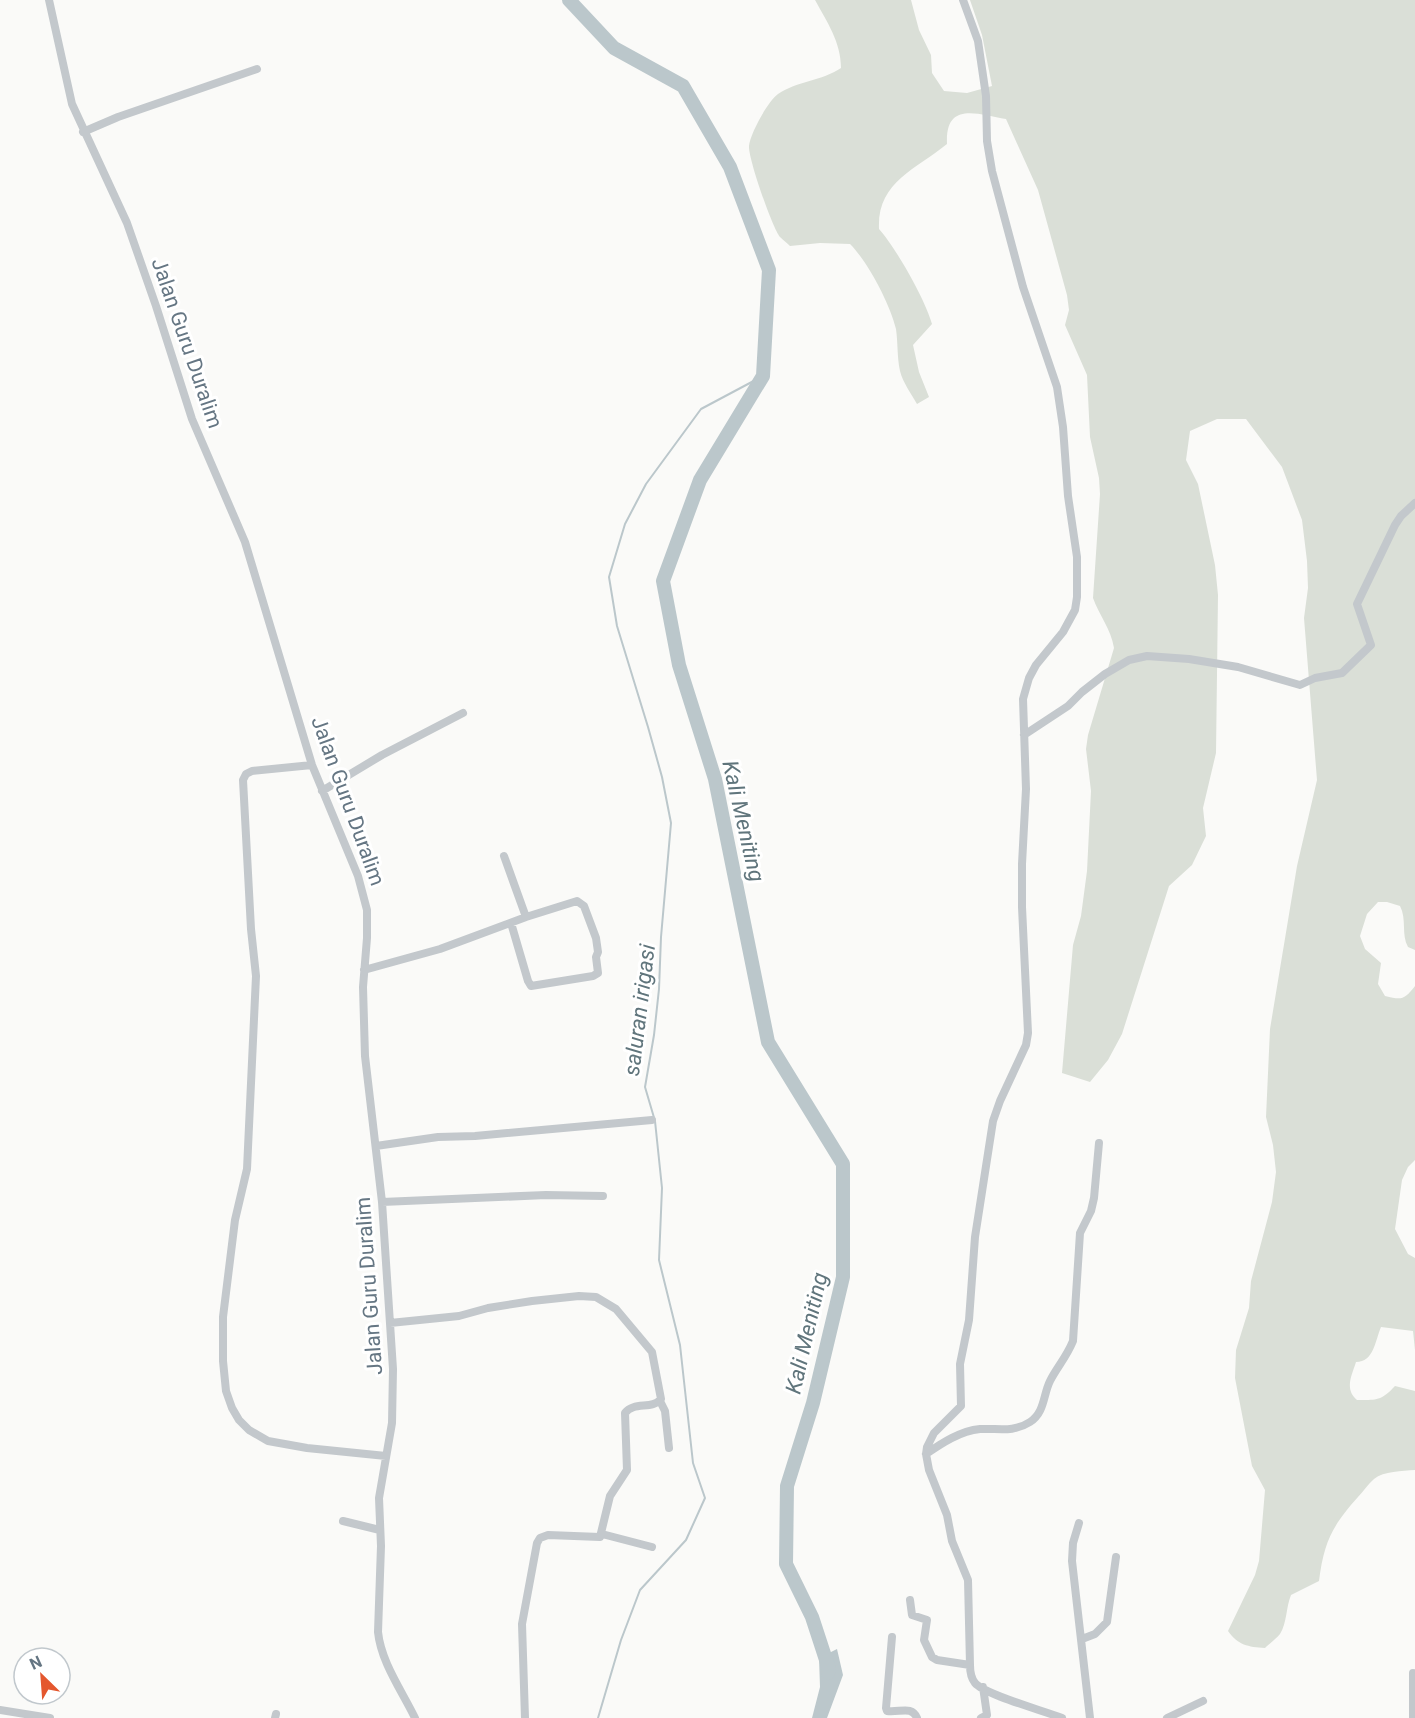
<svg xmlns="http://www.w3.org/2000/svg" width="1415" height="1718" viewBox="0 0 1415 1718" font-family="Roboto,sans-serif">
<style>
.green{fill:#dadfd7}
.water{fill:#bbc7cb}
.lines{fill:none;stroke-linecap:round;stroke-linejoin:round}
.stream{stroke:#bbc7cb;stroke-width:2}
.river{stroke:#bbc7cb;stroke-width:14}
.minor{stroke:#c3c8cc;stroke-width:8}
.labels{text-anchor:middle;stroke-width:6;stroke-linejoin:round;paint-order:stroke}
.street-label{font-size:21px;fill:#657683;stroke:#fff}
.water-label{font-size:22px;font-style:italic;fill:#60757c;stroke:#fff}
</style>
<rect width="100%" height="100%" fill="#fafaf8"/>
<path class="green" d="M 815,0 L 911,0 L 919,30 L 931,55 L 932,73 L 944,91 L 967,93 L 992,86 L 982,35 L 970,0 L 1415,0 L 1415,950 L 1408,947 C 1401,935 1407,919 1400,906 L 1387,902 L 1378,902 L 1367,914 L 1360,936 L 1365,949 L 1381,963 L 1378,984 L 1385,996 C 1402,1000 1404,1000 1415,986 L 1415,1160 L 1408,1167 L 1402,1180 L 1395,1229 L 1408,1254 L 1415,1258 L 1415,1350 L 1413,1331 L 1381,1327 C 1375,1341 1374,1362 1356,1362 C 1352,1375 1344,1389 1357,1400 C 1377,1400 1381,1401 1395,1386 L 1415,1391 L 1415,1470 C 1402,1471 1384,1471 1374,1479 C 1368,1484 1363,1492 1358,1497 C 1332,1526 1324,1542 1319,1581 L 1291,1595 C 1286,1607 1287,1623 1280,1634 C 1276,1639 1269,1644 1265,1648 C 1248,1647 1238,1645 1228,1631 L 1255,1575 L 1259,1561 L 1265,1490 L 1252,1466 L 1235,1378 L 1236,1350 L 1249,1308 L 1251,1281 L 1272,1202 L 1276,1172 L 1273,1145 L 1266,1117 L 1270,1029 L 1297,866 L 1317,780 L 1304,618 L 1308,588 L 1307,561 L 1302,520 L 1282,467 L 1246,419 L 1217,419 L 1190,431 L 1186,460 L 1198,484 L 1215,565 L 1218,595 L 1216,753 L 1203,808 L 1206,836 L 1192,865 L 1169,886 L 1122,1034 L 1108,1060 L 1090,1082 L 1062,1073 L 1073,945 L 1081,916 L 1087,871 L 1091,791 L 1086,749 L 1088,735 L 1114,648 C 1111,629 1099,615 1093,598 L 1100,494 L 1099,478 L 1090,437 L 1087,375 L 1065,325 L 1069,310 L 1067,295 L 1038,190 L 1006,119 C 977,114 945,101 947,144 C 915,170 877,182 879,229 C 896,248 925,299 932,324 L 913,345 L 919,372 L 929,397 L 917,404 C 911,393 903,383 900,371 C 897,357 898,343 896,329 C 890,304 868,262 850,244 L 820,243 L 790,246 C 787,243 783,240 780,237 C 772,227 748,158 749,146 C 750,134 768,101 778,94 C 797,81 822,81 841,68 C 841,42 827,22 815,0 Z"/>
<path class="water" d="M 837,1649 L 843,1675 L 827,1718 L 812,1718 L 820,1687 L 819,1658 Z"/>
<g class="lines">
<path class="stream" d="M 598,1718 L 621,1640 L 640,1590 L 686,1540 L 705,1498 L 693,1463 L 680,1345 L 659,1260 L 662,1188 L 655,1121 L 645,1087 L 654,1035 L 659,989 L 661,937 L 671,823 L 662,777 L 648,727 L 617,626 L 609,577 L 625,524 L 646,484 L 701,409 L 763,376"/>
<path class="river" d="M 569,0 L 614,48 L 683,86 L 730,167 L 769,270 L 763,376 L 700,480 L 663,581 L 679,665 L 715,779 L 768,1042 L 843,1164 L 843,1277 L 813,1403 L 787,1486 L 786,1564 L 812,1617 L 829,1669 L 828,1673"/>
<path class="minor" d="M 49,0 L 72,104 L 127,223 L 156,306 L 192,419 L 245,542 L 312,765 L 358,876 L 367,910 L 367,938 L 363,987 L 365,1056 L 382,1202 L 393,1369 L 392,1423 L 379,1498 L 381,1546 L 378,1632 C 381,1662 402,1691 415,1718
M 963,0 L 978,41 L 986,96 L 987,141 L 992,171 L 1023,287 L 1057,387 L 1063,427 L 1068,496 L 1077,557 L 1077,597 L 1075,610 L 1063,632 L 1036,665 L 1029,678 L 1023,699 L 1026,789 L 1022,864 L 1022,907 L 1028,1033 L 1026,1045 L 1000,1101 L 993,1121 L 975,1237 L 969,1320 L 960,1364 L 961,1406 L 934,1433 L 927,1447 L 926,1454 L 929,1470 L 947,1515 L 952,1541 L 968,1580 L 970,1665 C 970,1671 971,1678 975,1683 C 985,1695 1045,1711 1062,1718
M 83,132 L 118,117 L 257,69
M 1024,735 L 1068,706 L 1082,692 L 1105,674 L 1129,660 L 1147,656 L 1189,659 L 1238,667 L 1300,685 L 1315,678 L 1342,673 L 1371,645 L 1357,604 L 1395,525 L 1401,516 L 1415,503
M 312,765 L 252,771 L 246,774 L 243,780 L 251,929 L 256,976 L 247,1169 L 235,1220 L 223,1317 L 223,1361 L 226,1391 L 232,1408 L 239,1420 L 249,1430 L 268,1441 L 307,1448 L 386,1456
M 322,791 L 382,755 L 463,713
M 504,856 L 526,917
M 364,970 L 440,949 L 526,917 L 577,901 L 584,906 L 596,938 L 598,952 L 596,957 L 598,973 L 593,976 L 531,986 L 528,981 L 511,923
M 376,1146 L 438,1137 L 475,1136 L 652,1120
M 382,1202 L 546,1195 L 603,1196
M 390,1323 L 459,1316 L 488,1308 L 532,1301 L 579,1296 L 596,1297 L 616,1309 L 652,1352 L 661,1399 C 652,1410 634,1401 625,1413 L 627,1470 L 610,1496 L 600,1537 L 548,1535 L 540,1538 L 537,1543 L 522,1624 L 525,1718
M 660,1401 L 665,1411 L 669,1448
M 926,1454 C 942,1443 960,1431 980,1429 C 998,1428 1013,1433 1030,1422 C 1045,1412 1043,1395 1050,1381 C 1057,1367 1066,1358 1073,1341 L 1080,1233 L 1091,1211 L 1094,1198 L 1099,1143
M 343,1521 L 380,1530
M 1079,1523 L 1073,1543 L 1072,1561 L 1090,1718
M 602,1534 L 652,1547
M 910,1600 L 912,1615 L 927,1620 L 924,1640 L 932,1657 L 937,1660 L 970,1665
M 892,1637 L 886,1708 L 887,1711 C 899,1713 912,1705 917,1718
M 1082,1639 L 1095,1634 L 1107,1622 L 1116,1557
M 1413,1673 L 1413,1718
M 0,1710 L 50,1718
M 275,1718 L 276,1714
M 981,1718 L 987,1715 L 983,1687
M 1167,1718 L 1203,1701"/>
</g>
<g class="labels">
<g class="street-label">
<text transform="translate(187 343) rotate(71)" y="7">Jalan Guru Duralim</text>
<text transform="translate(348 801) rotate(70)" y="7">Jalan Guru Duralim</text>
<text transform="translate(369 1286) rotate(-94)" y="7">Jalan Guru Duralim</text>
</g>
<g class="water-label">
<text transform="translate(744 821) rotate(77)" y="8">Kali Meniting</text>
<text transform="translate(639 1010) rotate(-83)" y="8">saluran irigasi</text>
<text transform="translate(806 1333) rotate(-77)" y="8">Kali Meniting</text>
</g>
</g>
<g transform="translate(42 1676) rotate(335)"><circle r="28" fill="#ffffff" stroke="#c1c8cd" stroke-width="1.5"/>
<path d="M0-4.5L10 22L0 15L-10 22Z" fill="#e4572e"/>
<text y="-9" font-size="16" font-weight="bold" text-anchor="middle" fill="#657683">N</text>
</g>
</svg>
